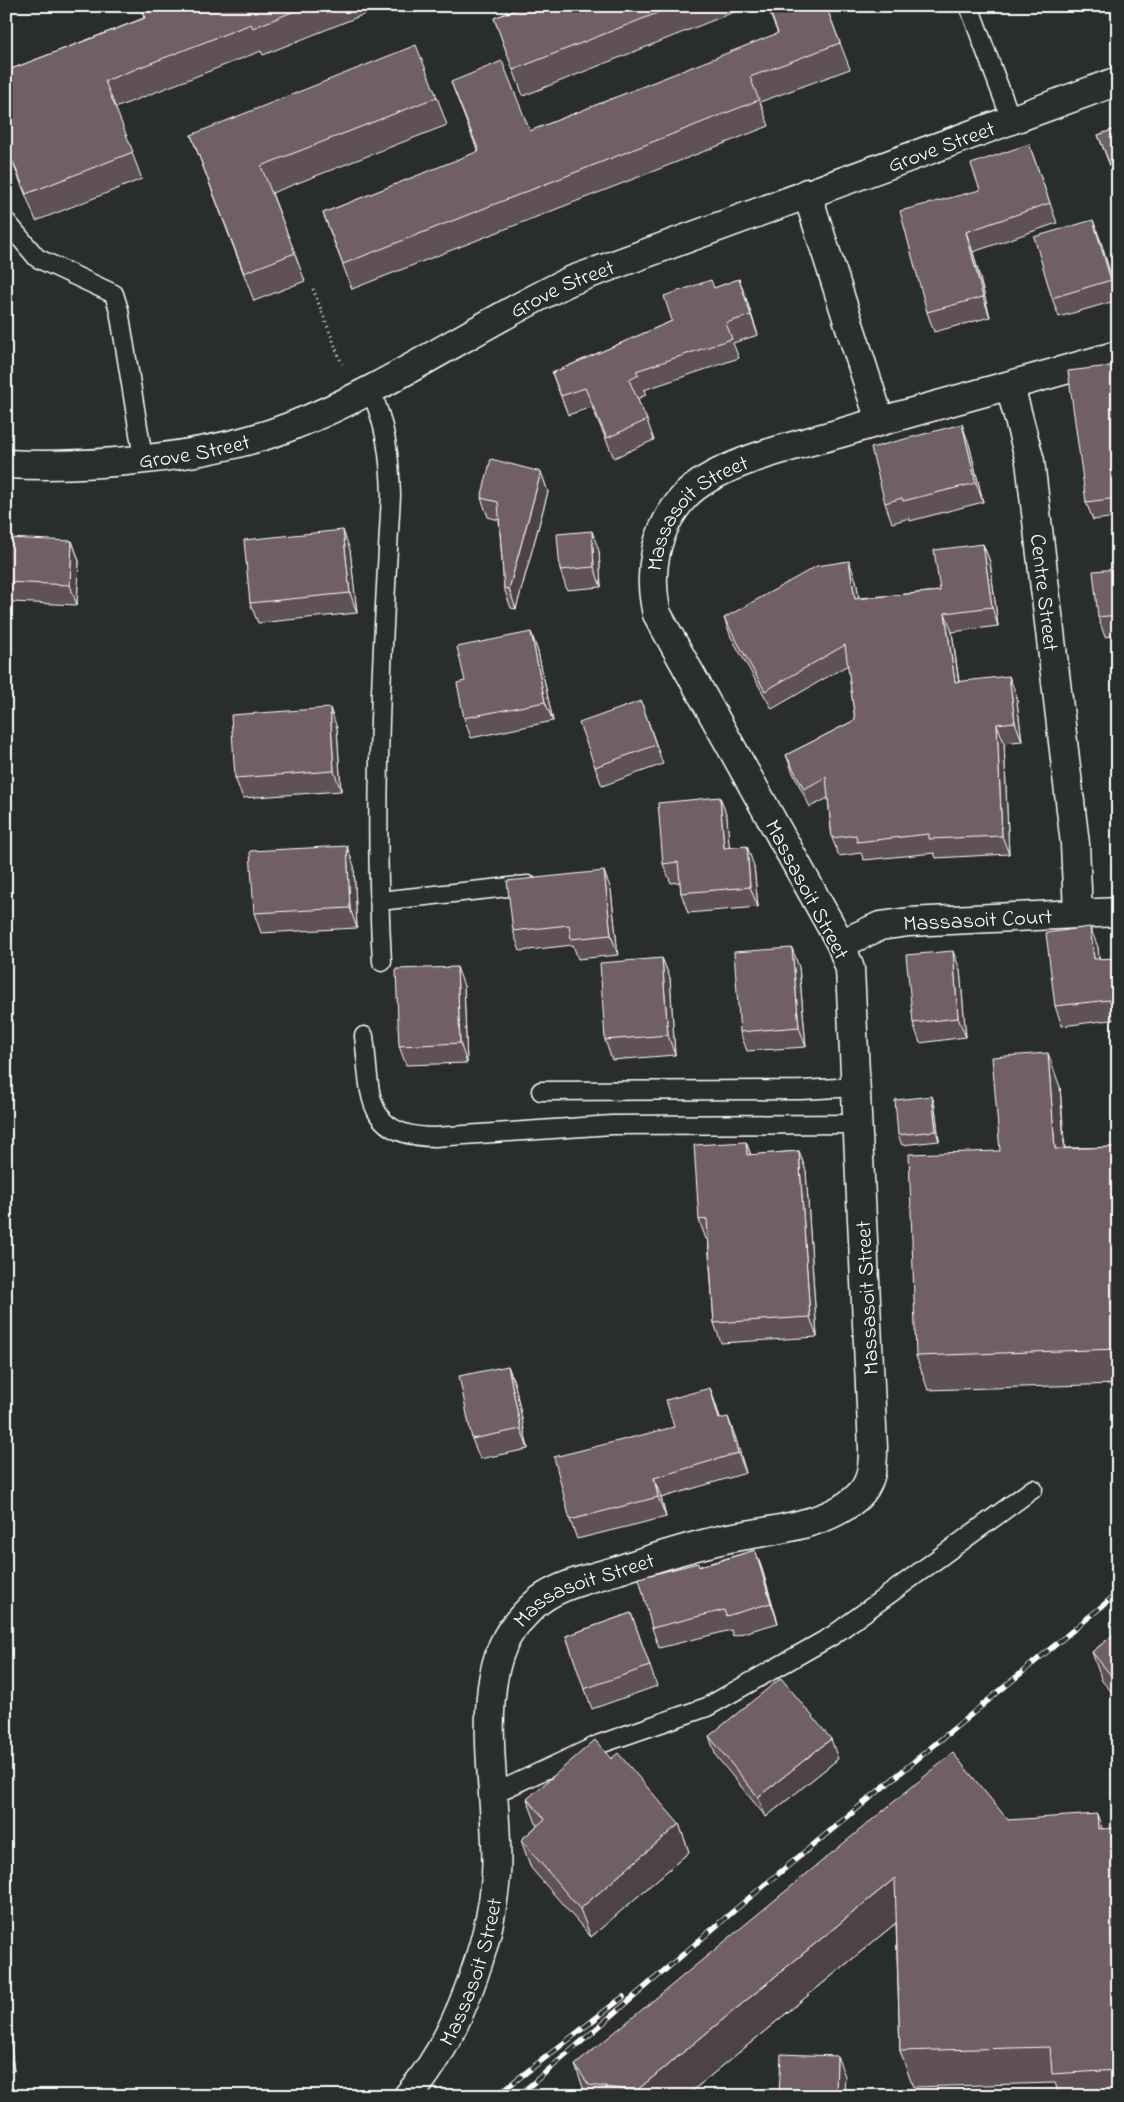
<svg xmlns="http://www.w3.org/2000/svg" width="1124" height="2102" viewBox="0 0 1124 2102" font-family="'Indie Flower',sans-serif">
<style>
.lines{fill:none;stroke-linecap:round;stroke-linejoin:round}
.service-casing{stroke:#fff;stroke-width:21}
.minor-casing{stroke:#fff;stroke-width:31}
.tertiary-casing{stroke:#fff;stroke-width:31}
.path{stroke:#fff;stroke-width:3;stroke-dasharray:1 4;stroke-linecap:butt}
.service{stroke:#2a2d2e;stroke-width:18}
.minor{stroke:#2a2d2e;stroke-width:28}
.tertiary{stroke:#2a2d2e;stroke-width:28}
.rail-casing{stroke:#fff;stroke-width:5.5}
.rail{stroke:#2a2d2e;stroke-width:4;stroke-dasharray:11;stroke-linecap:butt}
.wall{fill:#605158;stroke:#fff}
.shaded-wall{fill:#4e4247;stroke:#fff}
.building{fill:#705e66;stroke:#fff}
.labels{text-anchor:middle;stroke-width:4;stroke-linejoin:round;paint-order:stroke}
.street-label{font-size:22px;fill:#fff;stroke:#2a2d2e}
</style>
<rect width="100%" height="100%" fill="#2a2d2e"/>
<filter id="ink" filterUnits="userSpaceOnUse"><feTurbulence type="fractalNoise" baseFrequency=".02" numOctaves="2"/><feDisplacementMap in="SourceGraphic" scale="10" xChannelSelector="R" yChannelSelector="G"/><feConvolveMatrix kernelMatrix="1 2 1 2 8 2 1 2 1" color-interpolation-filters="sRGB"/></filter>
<g filter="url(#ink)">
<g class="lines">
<defs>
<path id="service" d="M 969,6 L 1011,119
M 6,221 L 37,258 L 114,294 L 119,310 L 143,458
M 370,389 C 386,425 390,457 391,496 C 382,651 373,806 382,962
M 379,901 L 528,885
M 364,1036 C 371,1092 362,1137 435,1137 L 612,1125 L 858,1124
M 541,1091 L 801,1090 L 856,1087
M 493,1794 L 600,1744 L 707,1707 L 832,1636 L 1033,1489"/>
<g id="minor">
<path d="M 807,193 L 880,421"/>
<path id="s1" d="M 1010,386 L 1030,461 L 1075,844 L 1078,913"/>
<path id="s2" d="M 841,944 L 880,926 L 909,922 L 1118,912"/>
<path id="s3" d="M 408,2096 C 455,2044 491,1944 496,1875 C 501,1805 468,1678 517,1623 C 524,1615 532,1606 540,1600 C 562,1584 592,1578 618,1570 C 654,1558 691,1546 729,1538 C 770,1530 833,1526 862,1492 C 872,1480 873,1464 873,1448 L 850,969 L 841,944 L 657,614 C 647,572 655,529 684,497 C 716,462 799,445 844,432 C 935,405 1027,381 1118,355"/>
</g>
<g id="tertiary">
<path id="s4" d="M 6,464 C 92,468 209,458 289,427 C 388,389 475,326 570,281 L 1118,81"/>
</g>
</defs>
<use href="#service" class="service-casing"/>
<use href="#minor" class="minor-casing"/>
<use href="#tertiary" class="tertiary-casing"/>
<path class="path" d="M 313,289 L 342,364"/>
<use href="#service" class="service"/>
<use href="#minor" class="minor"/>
<use href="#tertiary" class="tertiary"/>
<defs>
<path id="rail" d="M 496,2096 L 623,1997
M 518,2096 L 743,1903 L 1118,1593"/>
</defs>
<use href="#rail" class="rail-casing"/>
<use href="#rail" class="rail"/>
</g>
<path class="wall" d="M 140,6 L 385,6 L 263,55 L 261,51 L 115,108 L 142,179 L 36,221 L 6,146 L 6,71 L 144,18 Z
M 525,6 L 749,6 L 523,96 L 494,18 Z
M 767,6 L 826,6 L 850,69 L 760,102 L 769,126 L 352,289 L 323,213 L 478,152 L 451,82 L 530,131 L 778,34 Z
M 437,97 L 447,125 L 272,193 L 305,281 L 254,301 L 191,135 Z
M 1118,128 L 1118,186 L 1098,135 Z
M 1029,144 L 1057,223 L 973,252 L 990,317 L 934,332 L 927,312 L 980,190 Z
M 1100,239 L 1118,300 L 1059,317 L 1052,298 Z
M 739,279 L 758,335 L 733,343 L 739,358 L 644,390 L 646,395 L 637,399 L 647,420 L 654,440 L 614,458 L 592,407 L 568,415 L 552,373 L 672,321 L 714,288 Z
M 1118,365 L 1118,517 L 1093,520 L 1086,502 Z
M 969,444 L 983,502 L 910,521 L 909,518 L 892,523 L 885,503 Z
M 541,472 L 548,492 L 516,609 L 511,608 L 504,588 L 499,520 L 488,517 L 481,498 Z
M 72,541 L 79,561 L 77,605 L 12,602 L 6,586 L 6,551 Z
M 983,544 L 990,562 L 998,626 L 952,632 L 959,681 L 1016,694 L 1022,741 L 1004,743 L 1009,854 L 936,858 L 934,853 L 864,860 L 861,853 L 839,856 L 832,838 L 828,798 L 810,807 L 793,773 L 786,755 L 855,720 L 848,665 L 772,709 L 731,637 L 724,618 L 856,580 L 859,598 L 940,591 Z
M 350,550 L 357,613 L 258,623 L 250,603 Z
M 599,551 L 601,587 L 567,590 L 560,570 Z
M 1118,569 L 1118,635 L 1105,637 L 1098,617 Z
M 531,632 L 538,652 L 553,721 L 471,738 L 464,718 L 465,681 Z
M 641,701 L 663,764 L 602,786 L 595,767 Z
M 337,728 L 341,791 L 243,798 L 235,778 Z
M 720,797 L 727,817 L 729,847 L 754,866 L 758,907 L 688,913 L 681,893 L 680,882 L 671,883 L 663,864 Z
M 354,866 L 357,928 L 261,933 L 254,913 Z
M 611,890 L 618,955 L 578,959 L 573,945 L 520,951 L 513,931 Z
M 1098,947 L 1099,959 L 1118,958 L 1118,1019 L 1062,1026 L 1055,1006 Z
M 662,958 L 670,978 L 675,1055 L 612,1060 L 605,1040 Z
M 799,967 L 806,1047 L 747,1051 L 740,1032 Z
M 960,970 L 966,1037 L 920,1043 L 913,1023 Z
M 464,986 L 467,1063 L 406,1065 L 399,1046 Z
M 1060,1087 L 1065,1148 L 1118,1147 L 1118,1384 L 928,1390 L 916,1356 L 1000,1151 Z
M 932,1096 L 935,1107 L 939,1141 L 902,1145 L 898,1135 Z
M 746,1142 L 751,1155 L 799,1151 L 806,1171 L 817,1337 L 721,1343 L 714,1323 L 708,1239 L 706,1239 L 699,1220 Z
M 508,1366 L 515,1385 L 528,1449 L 480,1459 L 472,1439 Z
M 710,1388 L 720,1419 L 735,1436 L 746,1473 L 661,1498 L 666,1517 L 577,1539 L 570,1520 L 674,1427 Z
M 755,1550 L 762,1569 L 778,1623 L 733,1636 L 731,1630 L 659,1648 L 652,1628 L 700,1566 Z
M 631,1613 L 657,1686 L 592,1709 L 566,1636 Z
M 1118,1631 L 1118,1699 L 1102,1681 L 1092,1652 Z
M 709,1736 L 838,1759 L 766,1817 L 716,1756 Z
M 611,1759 L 679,1824 L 689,1852 L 591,1937 L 531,1868 L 521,1840 L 537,1826 L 527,1799 Z
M 1008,1820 L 1102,1829 L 1118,1828 L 1118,2096 L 1060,2096 L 1055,2083 L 913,2087 L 900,2051 L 896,1923 L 686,2096 L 586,2096 L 575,2065 Z
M 6,2025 L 9,2032 L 14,2071 L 6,2072 Z"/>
<path class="shaded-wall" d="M 1093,220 L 1100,239 L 1118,298 L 1111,280 Z
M 966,232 L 973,252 L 990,317 L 983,297 Z
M 739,279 L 746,298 L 758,335 L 751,315 Z
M 962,424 L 969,444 L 983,502 L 976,483 Z
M 541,472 L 548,492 L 516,609 L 509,589 Z
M 343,530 L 350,550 L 357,613 L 350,593 Z
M 592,531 L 599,551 L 601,587 L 594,567 Z
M 72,541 L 79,561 L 77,605 L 70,585 Z
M 983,544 L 990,562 L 998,626 L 992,607 Z
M 849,561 L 856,580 L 862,617 L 855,599 Z
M 945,613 L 952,632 L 961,700 L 955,682 Z
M 531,632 L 538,652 L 553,721 L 545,702 Z
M 1009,676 L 1016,694 L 1022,741 L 1015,722 Z
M 330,708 L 337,728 L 341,791 L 334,771 Z
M 997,724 L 1004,743 L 1009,854 L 1002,836 Z
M 720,797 L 727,817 L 731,868 L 724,848 Z
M 347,846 L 354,866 L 357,928 L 350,908 Z
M 747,846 L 754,866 L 758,907 L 750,887 Z
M 604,871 L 611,890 L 618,955 L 611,935 Z
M 1090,927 L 1098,947 L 1101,979 L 1094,959 Z
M 792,948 L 799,967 L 806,1047 L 799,1027 Z
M 953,951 L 960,970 L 966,1037 L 958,1018 Z
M 662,958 L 670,978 L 675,1055 L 668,1035 Z
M 457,967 L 464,986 L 467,1063 L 460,1043 Z
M 1048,1053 L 1060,1087 L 1067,1184 L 1055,1149 Z
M 932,1096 L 935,1107 L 939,1141 L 936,1131 Z
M 746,1142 L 753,1162 L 747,1155 Z
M 799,1151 L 806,1171 L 817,1337 L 810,1317 Z
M 508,1366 L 515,1385 L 528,1449 L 521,1429 Z
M 710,1388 L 717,1408 L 726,1439 L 719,1419 Z
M 728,1417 L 735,1436 L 746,1473 L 738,1453 Z
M 654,1478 L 661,1498 L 666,1517 L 658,1497 Z
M 755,1550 L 762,1569 L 778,1623 L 771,1603 Z
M 831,1739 L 838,1759 L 766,1817 L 758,1797 Z
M 1097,1814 L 1110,1850 L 1098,1829 Z
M 679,1824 L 689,1852 L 591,1937 L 580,1909 Z
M 895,1878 L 908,1913 L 686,2096 L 638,2096 L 636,2091 Z
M 6,2025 L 9,2032 L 14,2071 L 7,2051 Z
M 837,2056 L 845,2076 L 844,2096 L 836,2096 Z"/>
<path class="building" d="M 140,6 L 307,6 L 253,28 L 251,24 L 105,81 L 133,152 L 26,194 L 6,144 L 6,71 L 145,18 Z
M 525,6 L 675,6 L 513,70 L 494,18 Z
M 768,6 L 826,6 L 840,43 L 750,77 L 759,100 L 343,264 L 323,213 L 479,151 L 451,82 L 502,61 L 530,131 L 778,33 Z
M 416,45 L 437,97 L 261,166 L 295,253 L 244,273 L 191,135 Z
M 1118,128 L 1118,184 L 1098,135 Z
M 1029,144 L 1050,203 L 966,232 L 983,297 L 927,312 L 900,211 L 980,190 L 971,164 Z
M 1093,220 L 1111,280 L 1052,298 L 1034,237 Z
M 739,279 L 751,315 L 726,323 L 732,339 L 636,371 L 639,375 L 629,380 L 647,420 L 607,438 L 585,388 L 561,396 L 552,373 L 672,321 L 664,296 L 711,280 L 714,288 Z
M 1118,365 L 1118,498 L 1086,502 L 1068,371 Z
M 962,424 L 976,483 L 903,501 L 902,498 L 885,503 L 871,448 Z
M 491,459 L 541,472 L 509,589 L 504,588 L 498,502 L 481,498 Z
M 343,530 L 350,593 L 250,603 L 244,540 Z
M 592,531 L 594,567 L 560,570 L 557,534 Z
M 7,538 L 72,541 L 70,585 L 6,582 Z
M 983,544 L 992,607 L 945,613 L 955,682 L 1009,676 L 1015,722 L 997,724 L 1002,836 L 929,839 L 929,834 L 857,842 L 856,835 L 832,838 L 826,777 L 804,789 L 786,755 L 855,720 L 845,645 L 765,691 L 724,618 L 817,566 L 849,561 L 855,599 L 940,591 L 934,550 Z
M 1118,569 L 1118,615 L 1098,617 L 1093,571 Z
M 531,632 L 545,702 L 464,718 L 457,683 L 465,681 L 457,647 Z
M 641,701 L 656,745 L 595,767 L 579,723 Z
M 330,708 L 334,771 L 235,778 L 231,715 Z
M 1116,774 L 1118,774 L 1118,789 Z
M 720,797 L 724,848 L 747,846 L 750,887 L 681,893 L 678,862 L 663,864 L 658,803 Z
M 347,846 L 350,908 L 254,913 L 250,851 Z
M 604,871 L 611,935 L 571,939 L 569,925 L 513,931 L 507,881 Z
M 1090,927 L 1094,959 L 1118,958 L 1118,999 L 1055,1006 L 1046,933 Z
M 792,948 L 799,1027 L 740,1032 L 734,952 Z
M 953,951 L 958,1018 L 913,1023 L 906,955 Z
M 662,958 L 668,1035 L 605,1040 L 600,963 Z
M 457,967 L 460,1043 L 399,1046 L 396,969 Z
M 1048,1053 L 1055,1149 L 1118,1147 L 1118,1349 L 916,1356 L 909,1154 L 1000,1151 L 992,1057 Z
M 932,1096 L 936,1131 L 898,1135 L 895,1100 Z
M 746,1142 L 747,1155 L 799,1151 L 810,1317 L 714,1323 L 707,1219 L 699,1220 L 694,1145 Z
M 508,1366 L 521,1429 L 472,1439 L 459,1376 Z
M 710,1388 L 719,1419 L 728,1417 L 738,1453 L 654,1478 L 658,1497 L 570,1520 L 554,1457 L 674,1427 L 666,1400 Z
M 755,1550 L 771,1603 L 726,1616 L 724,1610 L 652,1628 L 639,1578 L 698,1563 L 699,1567 Z
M 631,1613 L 650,1666 L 584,1689 L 566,1636 Z
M 1118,1631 L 1118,1684 L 1092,1652 Z
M 781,1678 L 831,1739 L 758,1797 L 709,1736 Z
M 595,1740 L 611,1759 L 618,1753 L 679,1824 L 580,1909 L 521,1840 L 545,1819 L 527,1799 Z
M 953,1753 L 1008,1820 L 1097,1814 L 1098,1829 L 1118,1828 L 1118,2070 L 1052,2074 L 1050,2047 L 900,2051 L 895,1878 L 636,2091 L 589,2085 L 575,2065 Z
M 781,2054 L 837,2056 L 836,2096 L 779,2096 Z"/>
</g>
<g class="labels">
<g class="street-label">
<text dy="8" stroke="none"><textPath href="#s4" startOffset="999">Grove Street</textPath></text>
<text dy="8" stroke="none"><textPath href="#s4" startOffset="594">Grove Street</textPath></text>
<text dy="8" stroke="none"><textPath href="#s4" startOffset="189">Grove Street</textPath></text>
<text dy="8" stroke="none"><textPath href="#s3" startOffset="1926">Massasoit Street</textPath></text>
<text dy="8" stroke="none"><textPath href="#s1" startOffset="210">Centre Street</textPath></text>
<text transform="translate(808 889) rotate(62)" y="8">Massasoit Street</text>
<text dy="8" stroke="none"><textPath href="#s2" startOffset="141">Massasoit Court</textPath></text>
<text transform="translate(866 1298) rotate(-93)" y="8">Massasoit Street</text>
<text dy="8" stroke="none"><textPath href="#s3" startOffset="576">Massasoit Street</textPath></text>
<text dy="8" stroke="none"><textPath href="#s3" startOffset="141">Massasoit Street</textPath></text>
</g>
</g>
<rect width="1124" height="2102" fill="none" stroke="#2a2d2e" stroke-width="25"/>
<rect x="12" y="12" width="1099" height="2077" fill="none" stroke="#fff" stroke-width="2" filter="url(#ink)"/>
</svg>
